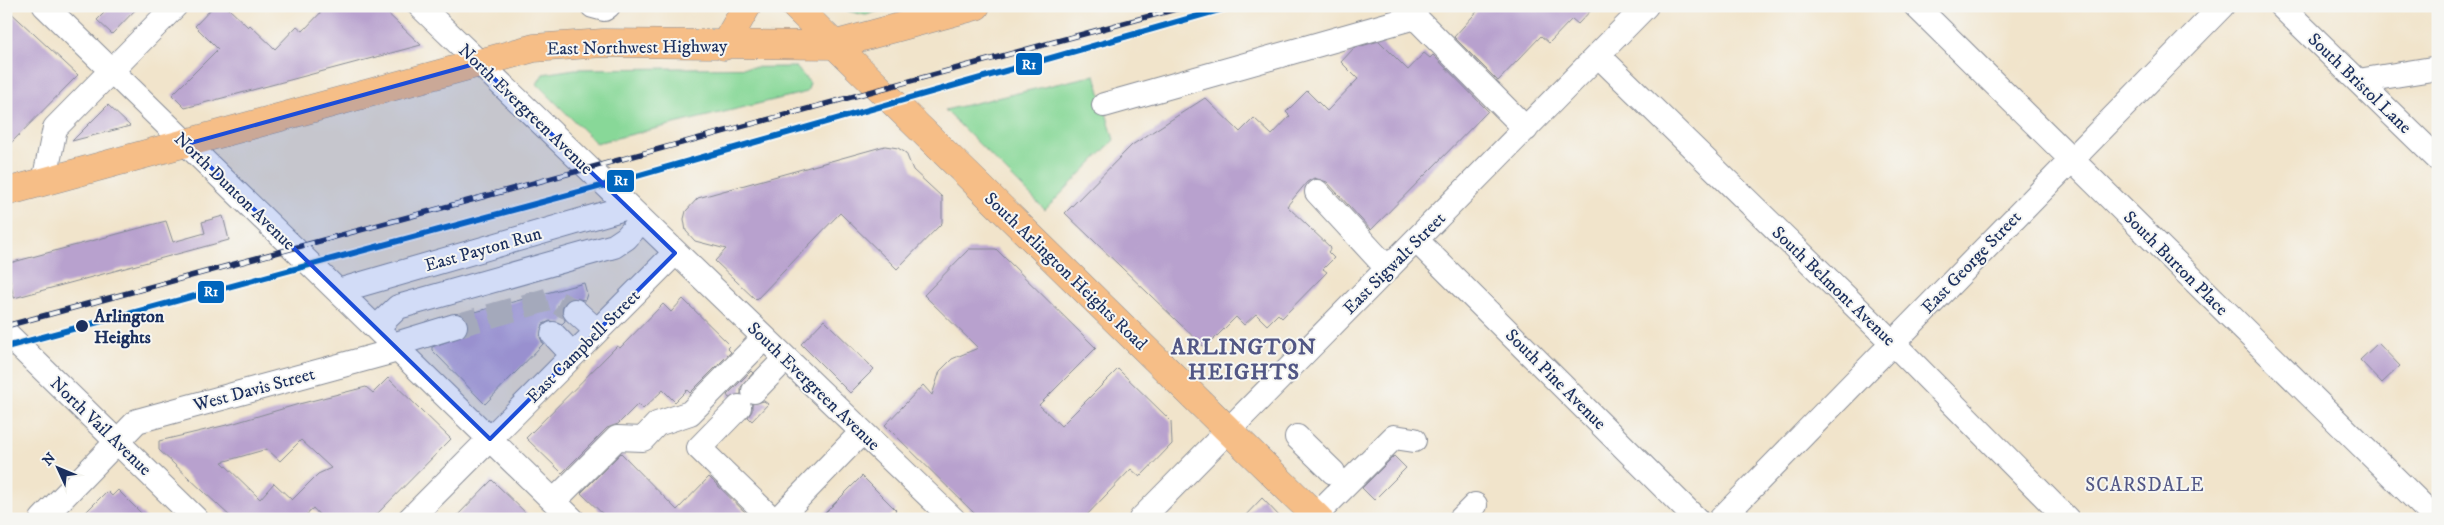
<svg xmlns="http://www.w3.org/2000/svg" width="2444" height="525" viewBox="0 0 2444 525" font-family="'IM FELL DW Pica',serif">
<style>
.green{fill:#88d898;stroke:#52847b}
.building{fill:#b8a1ce;fill-rule:evenodd}
.lines{fill:none;stroke-linecap:round;stroke-linejoin:round}
.minor-tunnel{stroke:#c6c0b5;stroke-width:24;stroke-dasharray:24 12;stroke-linecap:butt}
.minor-casing{stroke:#868a94;stroke-width:26}
.major-casing{stroke:#868a94;stroke-width:29}
.minor{stroke:#fff;stroke-width:24}
.major{stroke:#f6be87;stroke-width:28}
.rail-casing{stroke:#1b2f5e;stroke-width:5.5}
.rail{stroke:#f6f6f2;stroke-width:4;stroke-dasharray:11;stroke-linecap:butt}
.rail-1-casing{stroke:#f6f6f2;stroke-width:10}
.rail-1{stroke:#0065bd;stroke-width:6}
.marked{fill:#1d4ed8;fill-opacity:0.2;stroke:#1d4ed8;stroke-width:4;stroke-linejoin:round}
.stop-dot{fill:#1b2f5e;stroke:#f6f6f2;stroke-width:2}
.labels{text-anchor:middle;stroke-width:4;stroke-linejoin:round;paint-order:stroke}
.street-label{font-size:18px;fill:#1b2f5e;stroke:#f6f6f2}
.stop-label{font-size:18px;font-weight:bold;fill:#1b2f5e;stroke:#f6f6f2;text-anchor:start}
.neighbourhood-label{font-size:19px;letter-spacing:1px;fill:#525785;stroke:#f6f6f2}
.district-label{font-size:22px;font-weight:bold;letter-spacing:1px;fill:#525785;stroke:#f6f6f2}
.line-badge{stroke:#f6f6f2;stroke-width:2}
.badge-label{font-size:14px;text-anchor:middle;font-weight:bold;fill:#fff}
</style>
<rect width="100%" height="100%" fill="#f6f6f2"/>
<filter id="ink" filterUnits="userSpaceOnUse"><feTurbulence type="fractalNoise" baseFrequency=".02" numOctaves="2"/><feDisplacementMap in="SourceGraphic" scale="10" xChannelSelector="R" yChannelSelector="G"/><feConvolveMatrix kernelMatrix="1 2 1 2 8 2 1 2 1" color-interpolation-filters="sRGB"/></filter>
<filter id="wash" filterUnits="userSpaceOnUse"><feTurbulence type="fractalNoise" baseFrequency=".0096" numOctaves="4" result="noise"/><feDisplacementMap in="SourceGraphic" scale="20" xChannelSelector="R" yChannelSelector="G"/><feGaussianBlur stdDeviation="1.12" result="paint"/><feColorMatrix in="noise" values="0 0 0 0 0 0 0 0 0 0 0 0 0 0 0 0 0 1.4 0 .05"/><feComposite in="paint" operator="in"/></filter>
<g filter="url(#wash)">
<rect width="100%" height="100%" fill="#f1e4cb"/>
<path class="green" d="M 827,6 L 892,6 L 866,15 Z
M 796,67 L 810,83 L 807,92 L 596,143 L 537,84 L 543,74 L 575,69 Z
M 1095,75 L 1114,140 L 1045,210 L 945,110 Z"/>
<g id="blocks">
<path class="building" d="M 111,6 L 139,6 L 112,34 L 97,20 Z
M 214,6 L 226,6 L 248,27 L 250,25 L 275,49 L 297,26 L 303,31 L 327,6 L 380,6 L 421,45 L 185,108 L 172,95 L 218,49 L 195,26 Z
M 1482,6 L 1595,6 L 1578,24 L 1572,19 L 1549,43 L 1541,36 L 1498,81 L 1454,37 Z
M 6,8 L 78,75 L 6,148 Z
M 1379,41 L 1408,70 L 1424,53 L 1430,58 L 1433,55 L 1488,111 L 1371,230 L 1327,182 L 1314,178 L 1307,182 L 1287,206 L 1331,248 L 1328,252 L 1334,258 L 1323,269 L 1327,272 L 1282,318 L 1278,314 L 1267,325 L 1256,314 L 1244,325 L 1236,317 L 1205,348 L 1065,213 L 1132,145 L 1205,98 L 1240,132 L 1254,118 L 1272,135 L 1290,116 L 1286,112 L 1307,91 L 1327,111 L 1358,79 L 1341,62 L 1354,48 Z
M 108,105 L 130,126 L 72,141 Z
M 885,146 L 898,148 L 906,153 L 913,170 L 942,197 L 942,223 L 897,269 L 840,213 L 756,300 L 715,261 L 726,249 L 695,241 L 686,231 L 684,219 L 686,211 L 698,198 Z
M 223,216 L 229,240 L 14,298 L 6,264 L 166,221 L 173,242 L 205,233 L 202,222 Z
M 969,249 L 996,249 L 1096,348 L 1039,405 L 1061,426 L 1118,369 L 1171,421 L 1172,444 L 1140,477 L 1131,469 L 1083,519 L 980,519 L 885,425 L 923,385 L 932,395 L 940,371 L 952,359 L 978,348 L 924,295 Z
M 584,283 L 587,294 L 585,300 L 571,298 L 565,301 L 562,309 L 565,321 L 562,324 L 550,321 L 543,324 L 540,337 L 543,344 L 485,404 L 432,350 L 432,347 L 465,335 L 468,322 L 464,315 Z
M 683,299 L 730,345 L 727,348 L 731,352 L 690,393 L 687,390 L 675,402 L 663,390 L 643,409 L 638,404 L 618,424 L 607,428 L 562,473 L 526,438 L 617,346 L 620,348 L 663,304 L 671,312 Z
M 824,320 L 874,369 L 850,393 L 801,344 Z
M 2378,343 L 2400,366 L 2382,383 L 2360,360 Z
M 751,371 L 753,373 L 741,387 L 741,394 L 729,398 L 727,395 Z
M 388,378 L 451,439 L 372,519 L 323,519 L 313,508 L 303,519 L 233,519 L 159,450 L 159,441 L 231,424 L 299,404 L 366,387 L 373,393 ZM 301,440 L 331,468 L 318,474 L 292,500 L 274,483 L 260,499 L 222,462 L 267,449 L 280,461 Z
M 764,401 L 768,404 L 752,421 L 748,417 L 752,411 L 752,404 Z
M 621,453 L 677,510 L 709,477 L 752,519 L 608,519 L 581,493 Z
M 1394,456 L 1406,468 L 1374,500 L 1362,488 Z
M 862,476 L 896,510 L 888,519 L 819,519 Z
M 492,480 L 532,519 L 454,519 Z
M 118,490 L 147,519 L 79,519 L 107,491 L 112,496 Z
M 1262,498 L 1282,519 L 1242,519 Z"/>
</g>
</g>
<g filter="url(#ink)">
<use href="#blocks" fill-opacity="0" stroke="#868a94" stroke-width="1"/>
<g class="lines">
<path class="minor-tunnel" d="M 455,326 L 550,299 L 575,311"/>
<defs>
<path id="minor" d="M 45,6 L 572,519
M 420,6 L 953,519
M 593,6 L 604,9 L 608,6
M 1916,6 L 2436,519
M 2281,6 L 2438,159
M 1599,56 L 1893,343 L 2067,519
M 2358,81 L 2438,68
M 1104,105 L 1415,17 L 1526,129
M 44,182 L 55,128 L 175,6
M 1317,192 L 1388,269
M 1416,240 L 1696,519
M 338,291 L 628,207
M 575,311 L 597,331
M 376,328 L 398,307 L 614,246 L 626,238 L 641,221
M 6,333 L 196,519
M 553,334 L 573,355
M 393,345 L 455,326
M 754,391 L 785,359
M 739,407 L 699,448 L 772,519
M 1297,437 L 1333,472
M 554,501 L 617,438 L 643,439 L 657,424 L 690,413 L 764,338
M 1316,515 L 1394,437 L 1414,440
M 42,519 L 137,421 L 398,350
M 410,519 L 675,253
M 778,519 L 862,432
M 1141,519 L 1646,6
M 1461,519 L 1475,505
M 1721,519 L 2222,6"/>
<path id="major" d="M 795,6 L 1319,519
M 724,46 L 747,6
M 6,192 L 534,48 L 603,43 L 833,45 L 976,6"/>
</defs>
<use href="#minor" class="minor-casing"/>
<use href="#major" class="major-casing"/>
<use href="#minor" class="minor"/>
<use href="#major" class="major"/>
<defs>
<path id="rail" d="M 6,326 L 1187,6"/>
</defs>
<use href="#rail" class="rail-casing"/>
<use href="#rail" class="rail"/>
<defs>
<path id="rail-1" d="M 6,347 L 605,185 L 1233,6"/>
</defs>
<use href="#rail-1" class="rail-1-casing"/>
<use href="#rail-1" class="rail-1"/>
</g>
</g>
<path class="marked" d="M 478,63 L 675,253 L 490,439 L 187,144 Z"/>
<circle class="stop-dot" cx="82" cy="326" r="7"/>
<g class="labels">
<g class="street-label">
<text transform="translate(637 47) rotate(-1)" y="6">East Northwest Highway</text>
<text transform="translate(2360 83) rotate(44)" y="6">South Bristol Lane</text>
<text transform="translate(526 109) rotate(44)" y="6">North Evergreen Avenue</text>
<text transform="translate(235 191) rotate(44)" y="6">North Dunton Avenue</text>
<text transform="translate(483 249) rotate(-16)" y="6">East Payton Run</text>
<text transform="translate(1971 262) rotate(-46)" y="6">East George Street</text>
<text transform="translate(1394 263) rotate(-45)" y="6">East Sigwalt Street</text>
<text transform="translate(2176 263) rotate(45)" y="6">South Burton Place</text>
<text transform="translate(1066 271) rotate(44)" y="6">South Arlington Heights Road</text>
<text transform="translate(1834 286) rotate(44)" y="6">South Belmont Avenue</text>
<text transform="translate(583 346) rotate(-45)" y="6">East Campbell Street</text>
<text transform="translate(1556 379) rotate(45)" y="6">South Pine Avenue</text>
<text transform="translate(814 386) rotate(44)" y="6">South Evergreen Avenue</text>
<text transform="translate(254 389) rotate(-15)" y="6">West Davis Street</text>
<text transform="translate(101 426) rotate(44)" y="6">North Vail Avenue</text>
</g>
<g class="stop-label">
<text x="94" y="322">Arlington<tspan x="94" dy="21">Heights</tspan></text>
</g>
<g class="neighbourhood-label">
<text x="2145" y="491">SCARSDALE</text>
</g>
<g class="district-label">
<text x="1244" y="354">ARLINGTON<tspan x="1244" dy="25">HEIGHTS</tspan></text>
</g>
</g>
<g class="line-badge">
<rect x="1015" y="52" width="28" height="24" rx="5" fill="#0065bd"/>
<rect x="606" y="169" width="29" height="24" rx="5" fill="#0065bd"/>
<rect x="197" y="280" width="28" height="24" rx="5" fill="#0065bd"/>
</g>
<g class="badge-label">
<text x="1029" y="69">R1</text>
<text x="621" y="185">R1</text>
<text x="211" y="296">R1</text>
</g>
<rect width="2444" height="525" fill="none" stroke="#f6f6f2" stroke-width="25"/>
<g transform="translate(58 468) rotate(314)" stroke="#f6f6f2" stroke-width="4" paint-order="stroke">
<path d="M0-4L9 19L0 12L-9 19Z" fill="#1b2f5e"/>
<text y="-8" font-size="14" font-weight="bold" text-anchor="middle" fill="#1b2f5e">N</text>
</g>
</svg>
